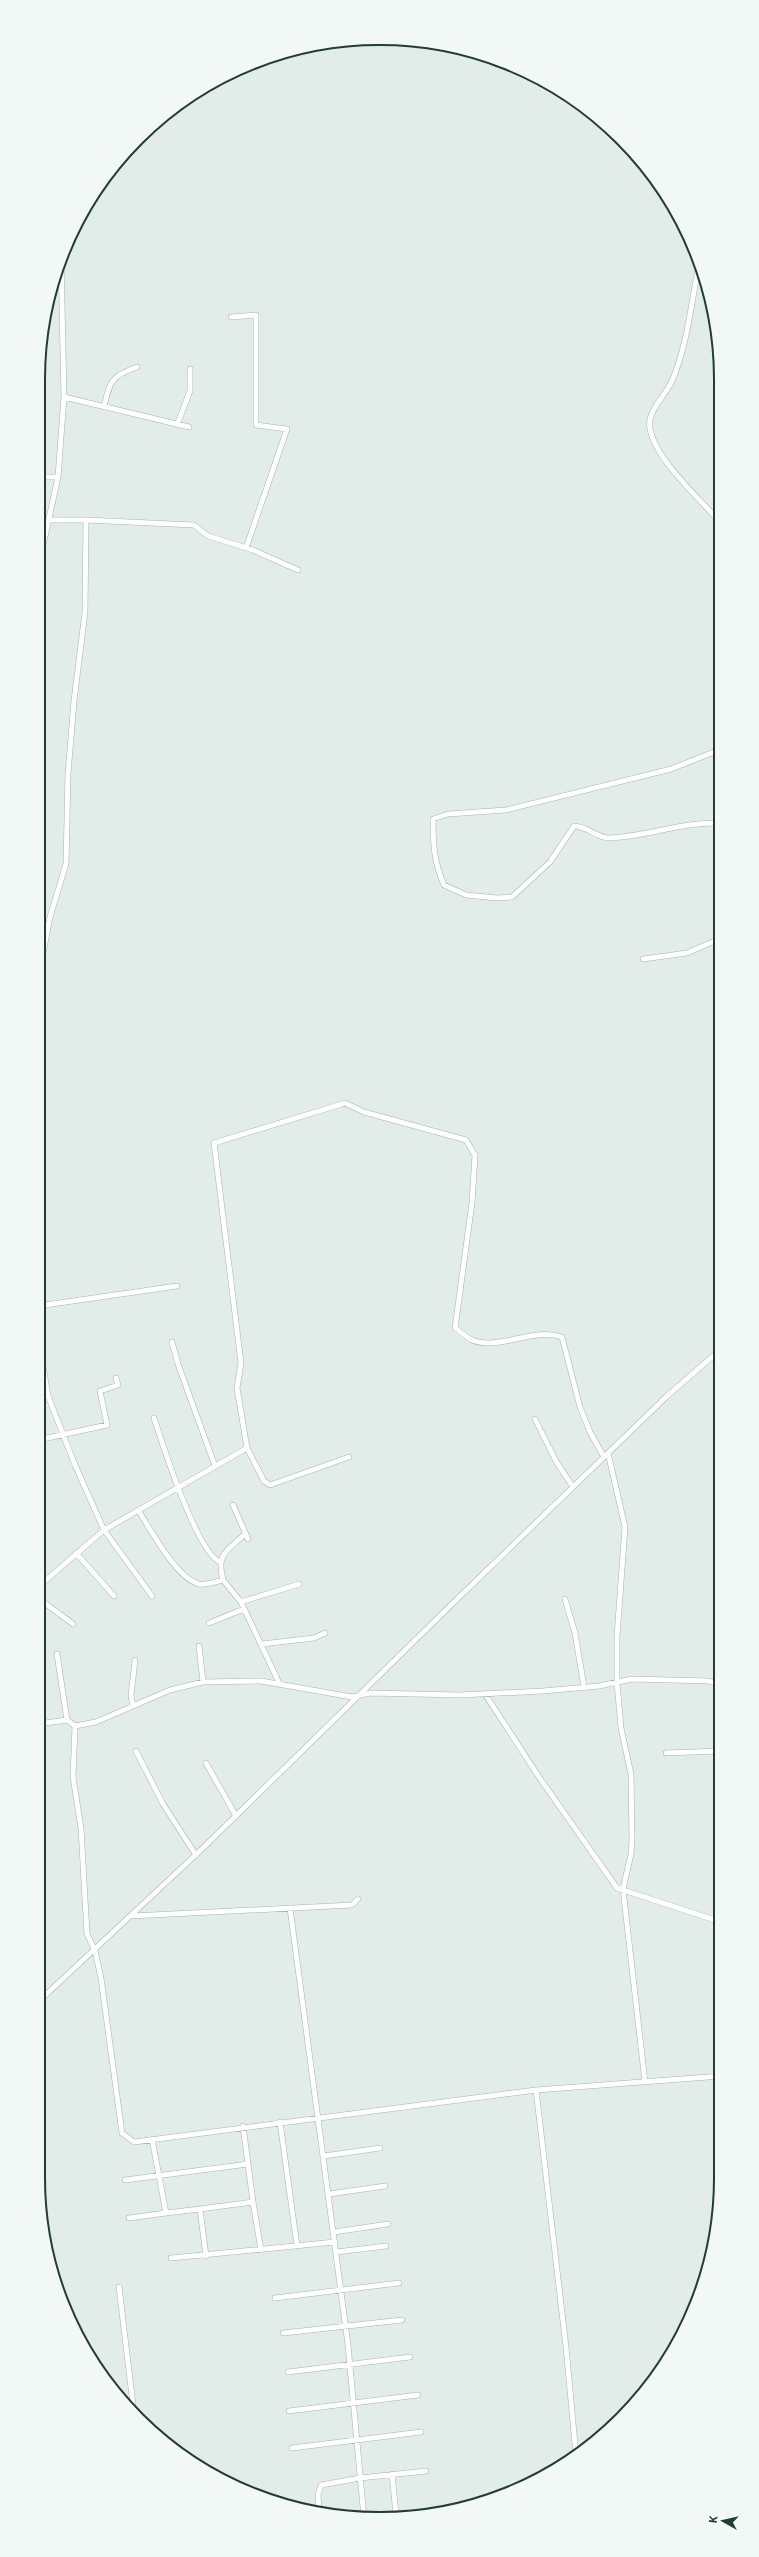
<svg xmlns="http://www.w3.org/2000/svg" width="759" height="2557" viewBox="0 0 759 2557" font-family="'Noto Sans',sans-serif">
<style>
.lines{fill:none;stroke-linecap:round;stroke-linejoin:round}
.minor-casing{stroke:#a5b4af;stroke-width:6}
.minor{stroke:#fff;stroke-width:5}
.rim{fill:none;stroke:#223d37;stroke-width:2}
</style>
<rect width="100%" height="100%" fill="#e2ece8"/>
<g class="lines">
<defs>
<path id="minor" d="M 698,269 C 691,305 687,346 672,381 C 666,395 646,412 650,429 C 656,460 698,497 718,520
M 231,317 L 256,315 L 256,425 L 287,429 L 246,548
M 64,397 L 189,427
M 104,407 C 110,381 111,376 137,367
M 177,425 L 190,391 L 190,369
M 38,477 L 58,477
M 86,520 L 194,525 L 208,536 L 253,550 L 298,570
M 38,550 L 44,541 L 58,477 L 64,397 L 61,259
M 719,750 L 671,769 L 506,810 L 448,814 L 433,819 C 433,844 434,862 444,885 L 466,895 L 497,898 L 512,897 L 550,862 L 574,826 C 587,826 597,838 609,838 C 646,837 681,822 719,823
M 643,959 L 687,953 L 719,939
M 38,1115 L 40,969 L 50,917 L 66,864 L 68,774 L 74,701 L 85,612 L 86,520 L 49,520
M 38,1306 L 177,1286
M 38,1336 L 48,1396 L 75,1465 L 104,1530 L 152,1596
M 172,1342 L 178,1364 L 215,1466
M 154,1418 C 163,1446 197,1552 220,1562
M 535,1419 L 557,1463 L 573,1487
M 38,1440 L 107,1425 L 100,1391 L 118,1385 L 116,1378
M 247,1448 L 264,1481 L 270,1485 L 349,1457
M 608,1453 L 625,1527 L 617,1636 L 617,1683 L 621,1728 L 631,1774 L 632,1839 L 631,1854 L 623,1889 L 645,2082
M 233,1505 L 248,1539
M 138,1510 C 151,1530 176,1578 199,1584 C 207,1585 216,1582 223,1580 L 241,1602 L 280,1685
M 76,1553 L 114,1596
M 223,1580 C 216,1553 227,1551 245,1534
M 38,1587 L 104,1530 L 247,1448 L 237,1388 L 241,1363 L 214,1143 L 345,1103 L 364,1112 L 466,1140 L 475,1155 L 472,1203 L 455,1328 C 460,1331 466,1337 472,1340 C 498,1351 534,1327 562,1337 L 580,1407 L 590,1432 L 604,1457
M 38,1598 L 73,1624
M 565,1599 L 575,1633 L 584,1687
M 241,1602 L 299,1584
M 209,1623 L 244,1609
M 262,1644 L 314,1638 L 325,1633
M 199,1646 L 203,1682
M 57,1654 L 67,1720
M 720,1685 L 709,1681 L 632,1679 L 599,1686 L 543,1691 L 460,1695 L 370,1693 L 352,1697 L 261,1681 L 203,1682 L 170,1690 L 96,1722 L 75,1726 L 73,1777 L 81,1828 L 87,1934 L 95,1951 L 101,1978 L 122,2133 L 134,2142 L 536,2090 L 721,2076
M 485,1694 L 541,1780 L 617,1888 L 721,1922
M 133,1706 L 131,1696 L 135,1660
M 38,1724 L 67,1720 L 75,1726
M 136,1751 L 163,1804 L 196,1855
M 666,1753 L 720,1751
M 206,1763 L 236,1816
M 290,1908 L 348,2345 L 364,2518
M 132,1916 L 352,1905 L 358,1899
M 717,1921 L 721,1868
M 38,2002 L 203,1848 L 450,1606 L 666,1397 L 720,1350
M 536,2090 L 566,2347 L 576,2455
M 280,2122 L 297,2246
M 243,2126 L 253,2202
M 152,2139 L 166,2213 L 200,2209
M 324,2156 L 380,2148
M 125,2180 L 248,2164
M 329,2194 L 385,2186
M 129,2218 L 166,2213
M 334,2232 L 388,2224
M 336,2252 L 386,2246
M 206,2256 L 200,2209 L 253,2202 L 261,2250
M 171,2258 L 335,2242
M 119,2287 L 134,2413
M 275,2298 L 399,2283
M 283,2333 L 402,2320
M 288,2372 L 410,2357
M 289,2411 L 418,2395
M 292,2448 L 421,2432
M 392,2474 L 396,2514
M 319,2512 L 318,2495 L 321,2485 L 360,2478 L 426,2471"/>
</defs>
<use href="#minor" class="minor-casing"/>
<use href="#minor" class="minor"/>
</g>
<path d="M0 0H759V2557H0ZM379 45H380A334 334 0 0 1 714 379V2178A334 334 0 0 1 380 2512H379A334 334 0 0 1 45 2178V379A334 334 0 0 1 379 45Z" fill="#f2f8f6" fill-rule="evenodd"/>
<path class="rim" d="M379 45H380A334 334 0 0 1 714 379V2178A334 334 0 0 1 380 2512H379A334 334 0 0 1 45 2178V379A334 334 0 0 1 379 45Z"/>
<g transform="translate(723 2521) rotate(278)" stroke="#f2f8f6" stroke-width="3" paint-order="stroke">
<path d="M0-3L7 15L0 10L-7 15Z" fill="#223d37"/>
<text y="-6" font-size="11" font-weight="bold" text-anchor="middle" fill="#223d37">K</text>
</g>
</svg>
